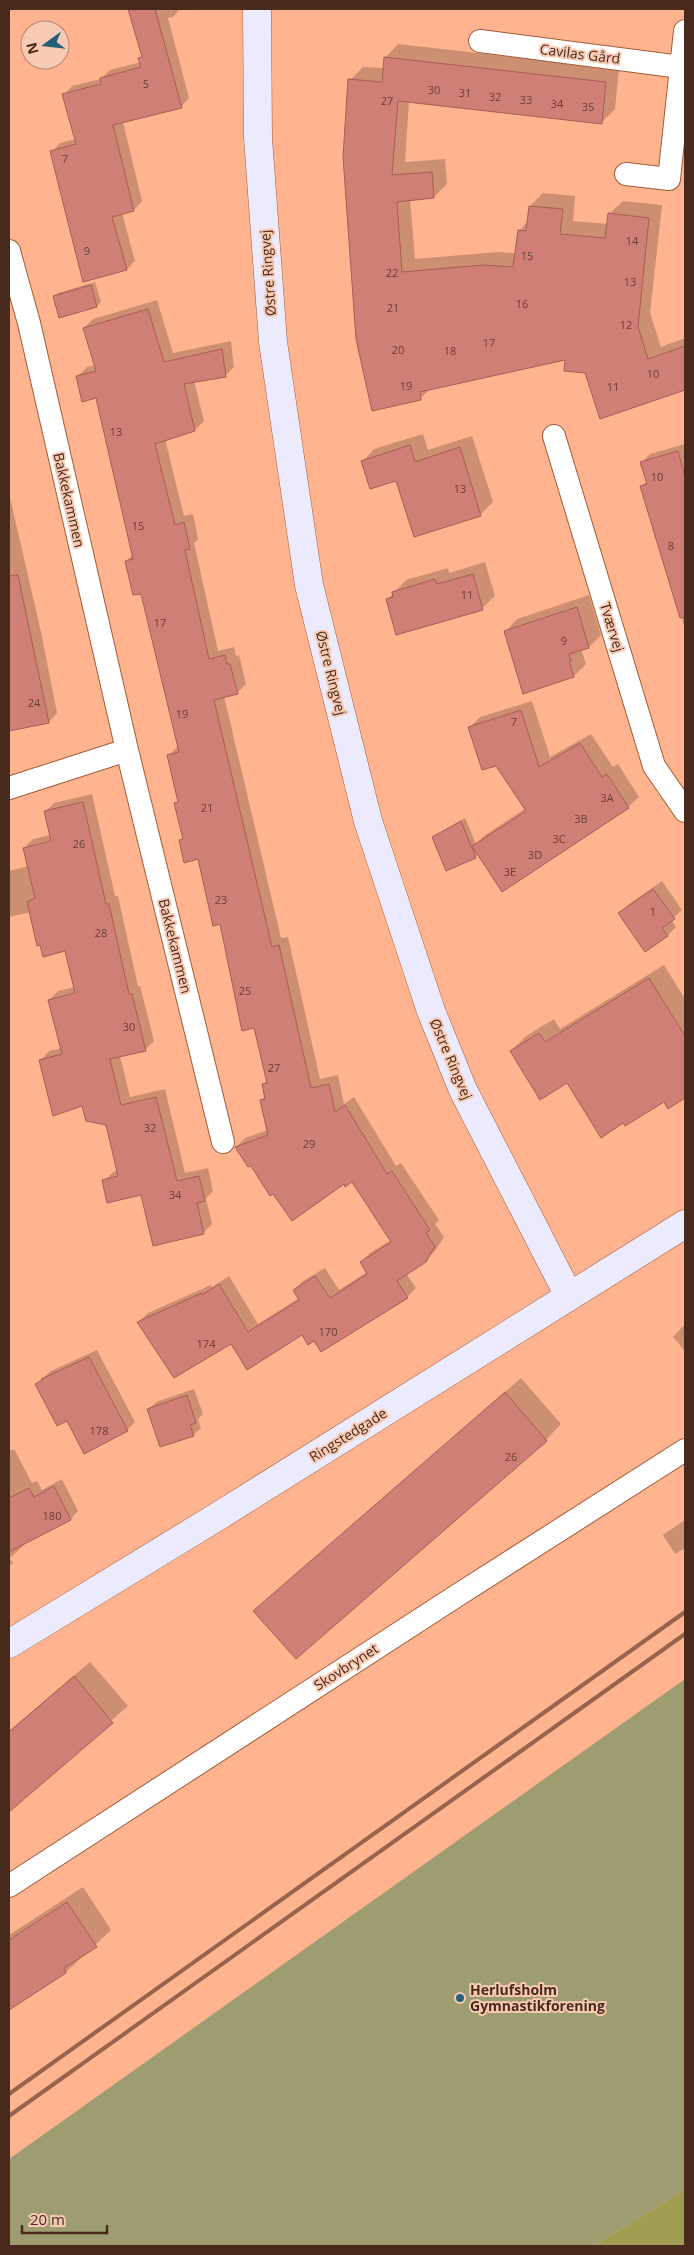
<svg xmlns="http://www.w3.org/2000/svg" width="694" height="2255" viewBox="0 0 694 2255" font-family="'Open Sans',sans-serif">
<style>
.green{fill:#9e9d72}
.forest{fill:#a09d51}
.shadow{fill:#0003}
.building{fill:#cf7f76;stroke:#a95c54}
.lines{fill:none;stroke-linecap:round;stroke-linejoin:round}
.street-casing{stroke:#a05c39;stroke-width:24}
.secondary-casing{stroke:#a05c39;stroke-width:29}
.street{stroke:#fff;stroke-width:22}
.secondary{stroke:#ecebfd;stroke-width:28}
.rail{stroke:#96644c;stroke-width:4}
.poi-dot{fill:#246178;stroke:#f8c9b3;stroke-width:2}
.labels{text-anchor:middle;stroke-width:4;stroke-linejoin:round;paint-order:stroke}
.number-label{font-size:11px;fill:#6a3f32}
.street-label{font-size:14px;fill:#482a1c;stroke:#f8c9b3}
.poi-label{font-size:14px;font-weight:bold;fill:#482a1c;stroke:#f8c9b3;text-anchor:start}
</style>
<rect width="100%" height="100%" fill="#ffb38e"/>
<path class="green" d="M 685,1679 L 685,2190 L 594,2246 L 9,2246 L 9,2159 Z"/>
<path class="forest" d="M 685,2190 L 685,2246 L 594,2246 Z"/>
<path class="shadow" d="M 130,9 L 180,9 L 173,17 L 168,18 L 189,98 L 181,107 L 123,122 L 142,201 L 134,210 L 122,213 L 135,261 L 127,269 L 52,152 L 60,143 L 76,139 L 64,95 L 72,86 L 101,79 L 110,70 L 141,62 L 140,58 L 143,55 Z
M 398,44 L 619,69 L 615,109 L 601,123 L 409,101 L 405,162 L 445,159 L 447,184 L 434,197 L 410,199 L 415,259 L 498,252 L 516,253 L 519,231 L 528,221 L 530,206 L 543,193 L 575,196 L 573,221 L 608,224 L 609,214 L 623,201 L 662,205 L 650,313 L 661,347 L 685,338 L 685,389 L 601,417 L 586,372 L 566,358 L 431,388 L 421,398 L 350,80 L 363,67 L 384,68 L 385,58 Z
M 95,282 L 101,302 L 97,306 L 60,316 L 54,297 L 58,293 Z
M 157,300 L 173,353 L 231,341 L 234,367 L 225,376 L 194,381 L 204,421 L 195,430 L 165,439 L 184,516 L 193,514 L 198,539 L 194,543 L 218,651 L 234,647 L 236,656 L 239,655 L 246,684 L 237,693 L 224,696 L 281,938 L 288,937 L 320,1079 L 338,1075 L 344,1104 L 354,1097 L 396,1166 L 401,1163 L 439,1220 L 435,1224 L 444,1237 L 435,1251 L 425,1261 L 406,1273 L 416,1288 L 407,1297 L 314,1339 L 302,1334 L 232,1342 L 139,1322 L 148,1313 L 211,1285 L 212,1287 L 229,1276 L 258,1324 L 299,1298 L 294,1290 L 303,1281 L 325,1268 L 339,1290 L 367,1272 L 361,1262 L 370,1253 L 391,1240 L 352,1181 L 344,1183 L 251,1164 L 236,1147 L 245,1138 L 268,1130 L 261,1101 L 265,1096 L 263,1085 L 267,1080 L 255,1026 L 199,858 L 180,840 L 184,837 L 175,804 L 179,800 L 169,755 L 178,746 L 142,592 L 126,561 L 133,554 L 97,397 L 78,376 L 87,367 L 95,365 L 84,328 L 93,319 Z
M 423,434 L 428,450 L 472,436 L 493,502 L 481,514 L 415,536 L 397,479 L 362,462 L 374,449 Z
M 685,444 L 685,629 L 641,487 L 647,481 L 642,462 L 650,454 Z
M 9,493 L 41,632 L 57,713 L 49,722 L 9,730 Z
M 485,562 L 495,596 L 482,608 L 387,600 L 406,580 L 448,568 L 449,573 Z
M 589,595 L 601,635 L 589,647 L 581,649 L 586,664 L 574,676 L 505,632 L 517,619 Z
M 532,701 L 550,757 L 591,734 L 613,767 L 618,764 L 639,797 L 628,807 L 503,890 L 479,854 L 475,857 L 434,838 L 465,818 L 476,844 L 484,836 L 526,808 L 470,727 L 480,717 Z
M 92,794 L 115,896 L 118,896 L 138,986 L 140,986 L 154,1041 L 145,1050 L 120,1056 L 130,1097 L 165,1089 L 185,1173 L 208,1168 L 213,1191 L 206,1198 L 212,1224 L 203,1233 L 142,1194 L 104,1181 L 113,1172 L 118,1170 L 107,1124 L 83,1104 L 41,1060 L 49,1051 L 62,1048 L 49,1000 L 58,991 L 75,987 L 66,950 L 31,912 L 9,917 L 9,871 L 29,866 L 24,848 L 33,839 L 51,835 L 45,812 L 54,803 Z
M 662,881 L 682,910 L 671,920 L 676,927 L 667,936 L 620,913 L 628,905 Z
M 664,965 L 685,999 L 685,1097 L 669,1107 L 665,1101 L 567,1082 L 511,1051 L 526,1036 L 554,1019 L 560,1029 Z
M 685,1324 L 685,1351 L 673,1337 Z
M 97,1350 L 135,1422 L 127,1430 L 37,1384 L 51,1371 Z
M 521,1378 L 561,1424 L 546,1440 L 255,1611 Z
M 194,1389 L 203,1414 L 198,1419 L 201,1428 L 193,1435 L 148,1410 L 156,1402 Z
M 14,1449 L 32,1483 L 37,1481 L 42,1490 L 62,1479 L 78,1511 L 71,1519 L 22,1544 L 23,1546 L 10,1558 L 13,1563 L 9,1567 L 9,1451 Z
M 685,1520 L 685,1548 L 675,1554 L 663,1535 Z
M 90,1662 L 128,1706 L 9,1810 L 9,1731 Z
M 83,1887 L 111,1930 L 66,1972 L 9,2008 L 9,1935 Z"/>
<path class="building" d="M 128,9 L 155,9 L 182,108 L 113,125 L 134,211 L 112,217 L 127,270 L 83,282 L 50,151 L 76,144 L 62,94 L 101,84 L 100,78 L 141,67 L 138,58 L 142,57 Z
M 384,57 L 606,82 L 602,124 L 398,101 L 392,175 L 432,172 L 434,198 L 397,202 L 402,272 L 484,265 L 513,267 L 518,230 L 526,231 L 529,206 L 563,209 L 560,234 L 605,238 L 608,213 L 649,218 L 638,327 L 648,359 L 685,346 L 685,390 L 600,419 L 585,373 L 564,371 L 565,360 L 420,392 L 421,400 L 372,411 L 356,339 L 343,157 L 348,79 L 382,82 Z
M 91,285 L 97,307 L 59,318 L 53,296 Z
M 148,309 L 164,362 L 222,349 L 226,377 L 184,384 L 195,431 L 155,444 L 175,525 L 184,522 L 190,549 L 185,550 L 209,659 L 225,655 L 227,664 L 230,664 L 238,694 L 214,700 L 272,947 L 279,945 L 311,1088 L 329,1084 L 335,1112 L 345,1105 L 387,1174 L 392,1171 L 430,1230 L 426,1233 L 435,1246 L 426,1262 L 397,1281 L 408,1298 L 321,1352 L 314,1341 L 308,1345 L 302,1335 L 247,1370 L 231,1344 L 174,1378 L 137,1322 L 202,1293 L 202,1295 L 219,1284 L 248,1332 L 299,1300 L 293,1290 L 315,1276 L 330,1298 L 367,1274 L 360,1262 L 391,1242 L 352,1182 L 345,1187 L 344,1184 L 292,1221 L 273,1194 L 270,1196 L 251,1166 L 248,1167 L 235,1147 L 268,1135 L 260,1100 L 265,1099 L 262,1084 L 267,1083 L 254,1028 L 242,1031 L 220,924 L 213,926 L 198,859 L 184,863 L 179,840 L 183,839 L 174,803 L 178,802 L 167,755 L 179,752 L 141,594 L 133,595 L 125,561 L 133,559 L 96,398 L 82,402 L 76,376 L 96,371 L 83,328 Z
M 410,445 L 415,462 L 460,447 L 481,516 L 414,537 L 396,481 L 370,489 L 361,461 Z
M 678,451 L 685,477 L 685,617 L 680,618 L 640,486 L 647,484 L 640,462 Z
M 473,574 L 483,610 L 396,635 L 386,599 L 393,597 L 392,592 L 435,579 L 437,584 Z
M 18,575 L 49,723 L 9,731 L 9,576 Z
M 577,607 L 589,648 L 569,654 L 571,661 L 569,661 L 574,677 L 523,694 L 504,631 Z
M 521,710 L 539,767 L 580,743 L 602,777 L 607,774 L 629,808 L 502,892 L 472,846 L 526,811 L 496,766 L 482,770 L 468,727 Z
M 83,802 L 106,904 L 109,904 L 129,994 L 132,994 L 146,1051 L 110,1059 L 121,1105 L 156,1097 L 177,1181 L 199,1176 L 205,1201 L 197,1203 L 204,1234 L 153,1246 L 141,1195 L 107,1203 L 102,1180 L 118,1176 L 106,1125 L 86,1121 L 82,1106 L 53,1116 L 39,1060 L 62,1054 L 48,1000 L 75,993 L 65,951 L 43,957 L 40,945 L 37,946 L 27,902 L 35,898 L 23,848 L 51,841 L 44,811 Z
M 461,821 L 476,858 L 446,871 L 432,837 Z
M 653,889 L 675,919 L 662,928 L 668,936 L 645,952 L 618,913 Z
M 649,978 L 685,1036 L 685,1098 L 668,1109 L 664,1102 L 625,1126 L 623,1123 L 601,1138 L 567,1083 L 540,1100 L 510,1051 L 539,1033 L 545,1042 Z
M 89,1357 L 128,1431 L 84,1454 L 67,1421 L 57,1426 L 35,1384 L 42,1380 L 41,1379 Z
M 505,1392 L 547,1441 L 296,1659 L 253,1611 Z
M 187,1395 L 196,1423 L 190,1425 L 194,1436 L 160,1447 L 147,1409 Z
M 54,1486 L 71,1520 L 9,1552 L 9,1498 L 29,1488 L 34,1497 Z
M 74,1676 L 113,1723 L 9,1812 L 9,1732 Z
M 67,1902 L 97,1947 L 64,1968 L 66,1973 L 9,2010 L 9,1940 Z"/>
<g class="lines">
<defs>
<path id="street" d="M 480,41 L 681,67
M 626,174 L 669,179 L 685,31
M 9,251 L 29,323 L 127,750 L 223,1142
M 554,436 L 654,766 L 685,811
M 9,788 L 127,750
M 9,1886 L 461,1593 L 685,1450"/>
<path id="secondary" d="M 257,9 L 258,138 L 273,342 L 309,585 L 368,821 L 431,1011 L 463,1090 L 569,1296
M 9,1644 L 220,1515 L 685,1224"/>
</defs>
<use href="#street" class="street-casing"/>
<use href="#secondary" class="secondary-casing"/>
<use href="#street" class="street"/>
<use href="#secondary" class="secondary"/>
<path class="rail" d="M 9,2094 L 685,1612
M 9,2116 L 685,1634"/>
</g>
<circle class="poi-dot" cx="460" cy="1998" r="5"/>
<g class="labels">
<g class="number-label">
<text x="146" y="88">5</text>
<text x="434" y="94">30</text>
<text x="465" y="97">31</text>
<text x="495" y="101">32</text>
<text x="526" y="104">33</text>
<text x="387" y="105">27</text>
<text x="557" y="108">34</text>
<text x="588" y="111">35</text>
<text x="65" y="163">7</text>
<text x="632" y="245">14</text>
<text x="87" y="255">9</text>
<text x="527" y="260">15</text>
<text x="392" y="277">22</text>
<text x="630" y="286">13</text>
<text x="522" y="308">16</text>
<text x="393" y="312">21</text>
<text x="626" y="329">12</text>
<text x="489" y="347">17</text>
<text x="398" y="354">20</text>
<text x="450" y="355">18</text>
<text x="653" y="378">10</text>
<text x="406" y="390">19</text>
<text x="613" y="391">11</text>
<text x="116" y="436">13</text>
<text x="657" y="481">10</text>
<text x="460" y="493">13</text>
<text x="138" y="530">15</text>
<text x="671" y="550">8</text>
<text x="467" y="599">11</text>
<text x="160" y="627">17</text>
<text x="564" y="645">9</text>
<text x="34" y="707">24</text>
<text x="182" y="718">19</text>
<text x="514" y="726">7</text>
<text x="607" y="802">3A</text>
<text x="207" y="812">21</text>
<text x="581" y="823">3B</text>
<text x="559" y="843">3C</text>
<text x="79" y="848">26</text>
<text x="535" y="859">3D</text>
<text x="510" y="876">3E</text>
<text x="221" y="904">23</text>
<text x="653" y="916">1</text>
<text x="101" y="937">28</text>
<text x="245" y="995">25</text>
<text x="129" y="1031">30</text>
<text x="274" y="1072">27</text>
<text x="150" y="1132">32</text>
<text x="309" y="1148">29</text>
<text x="175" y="1199">34</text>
<text x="328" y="1336">170</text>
<text x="206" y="1348">174</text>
<text x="99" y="1435">178</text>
<text x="511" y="1461">26</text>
<text x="52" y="1520">180</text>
</g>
<g class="street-label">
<text transform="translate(580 54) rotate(7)" y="5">Cavilas Gård</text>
<text transform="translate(268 273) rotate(-94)" y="5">Østre Ringvej</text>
<text transform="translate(69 500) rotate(77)" y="5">Bakkekammen</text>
<text transform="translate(612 627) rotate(73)" y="5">Tværvej</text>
<text transform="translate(331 673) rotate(76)" y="5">Østre Ringvej</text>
<text transform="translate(175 946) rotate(76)" y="5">Bakkekammen</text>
<text transform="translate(451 1059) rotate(67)" y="5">Østre Ringvej</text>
<text transform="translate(348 1435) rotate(-32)" y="5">Ringstedgade</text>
<text transform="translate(346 1667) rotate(-33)" y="5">Skovbrynet</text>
</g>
<g class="poi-label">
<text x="470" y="1995">Herlufsholm<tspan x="470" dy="16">Gymnastikforening</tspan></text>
</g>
</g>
<rect width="694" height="2255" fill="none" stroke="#482a1c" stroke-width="20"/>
<g transform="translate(45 45) rotate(255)"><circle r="24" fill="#f8c9b3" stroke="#b28977"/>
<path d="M0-4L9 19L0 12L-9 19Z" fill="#246178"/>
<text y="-8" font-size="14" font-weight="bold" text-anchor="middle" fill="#482a1c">N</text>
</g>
<path d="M22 2225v8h85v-8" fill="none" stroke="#482a1c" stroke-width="2.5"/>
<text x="30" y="2225" font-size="15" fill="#482a1c" stroke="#f8c9b3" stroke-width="4" paint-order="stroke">20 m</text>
</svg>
